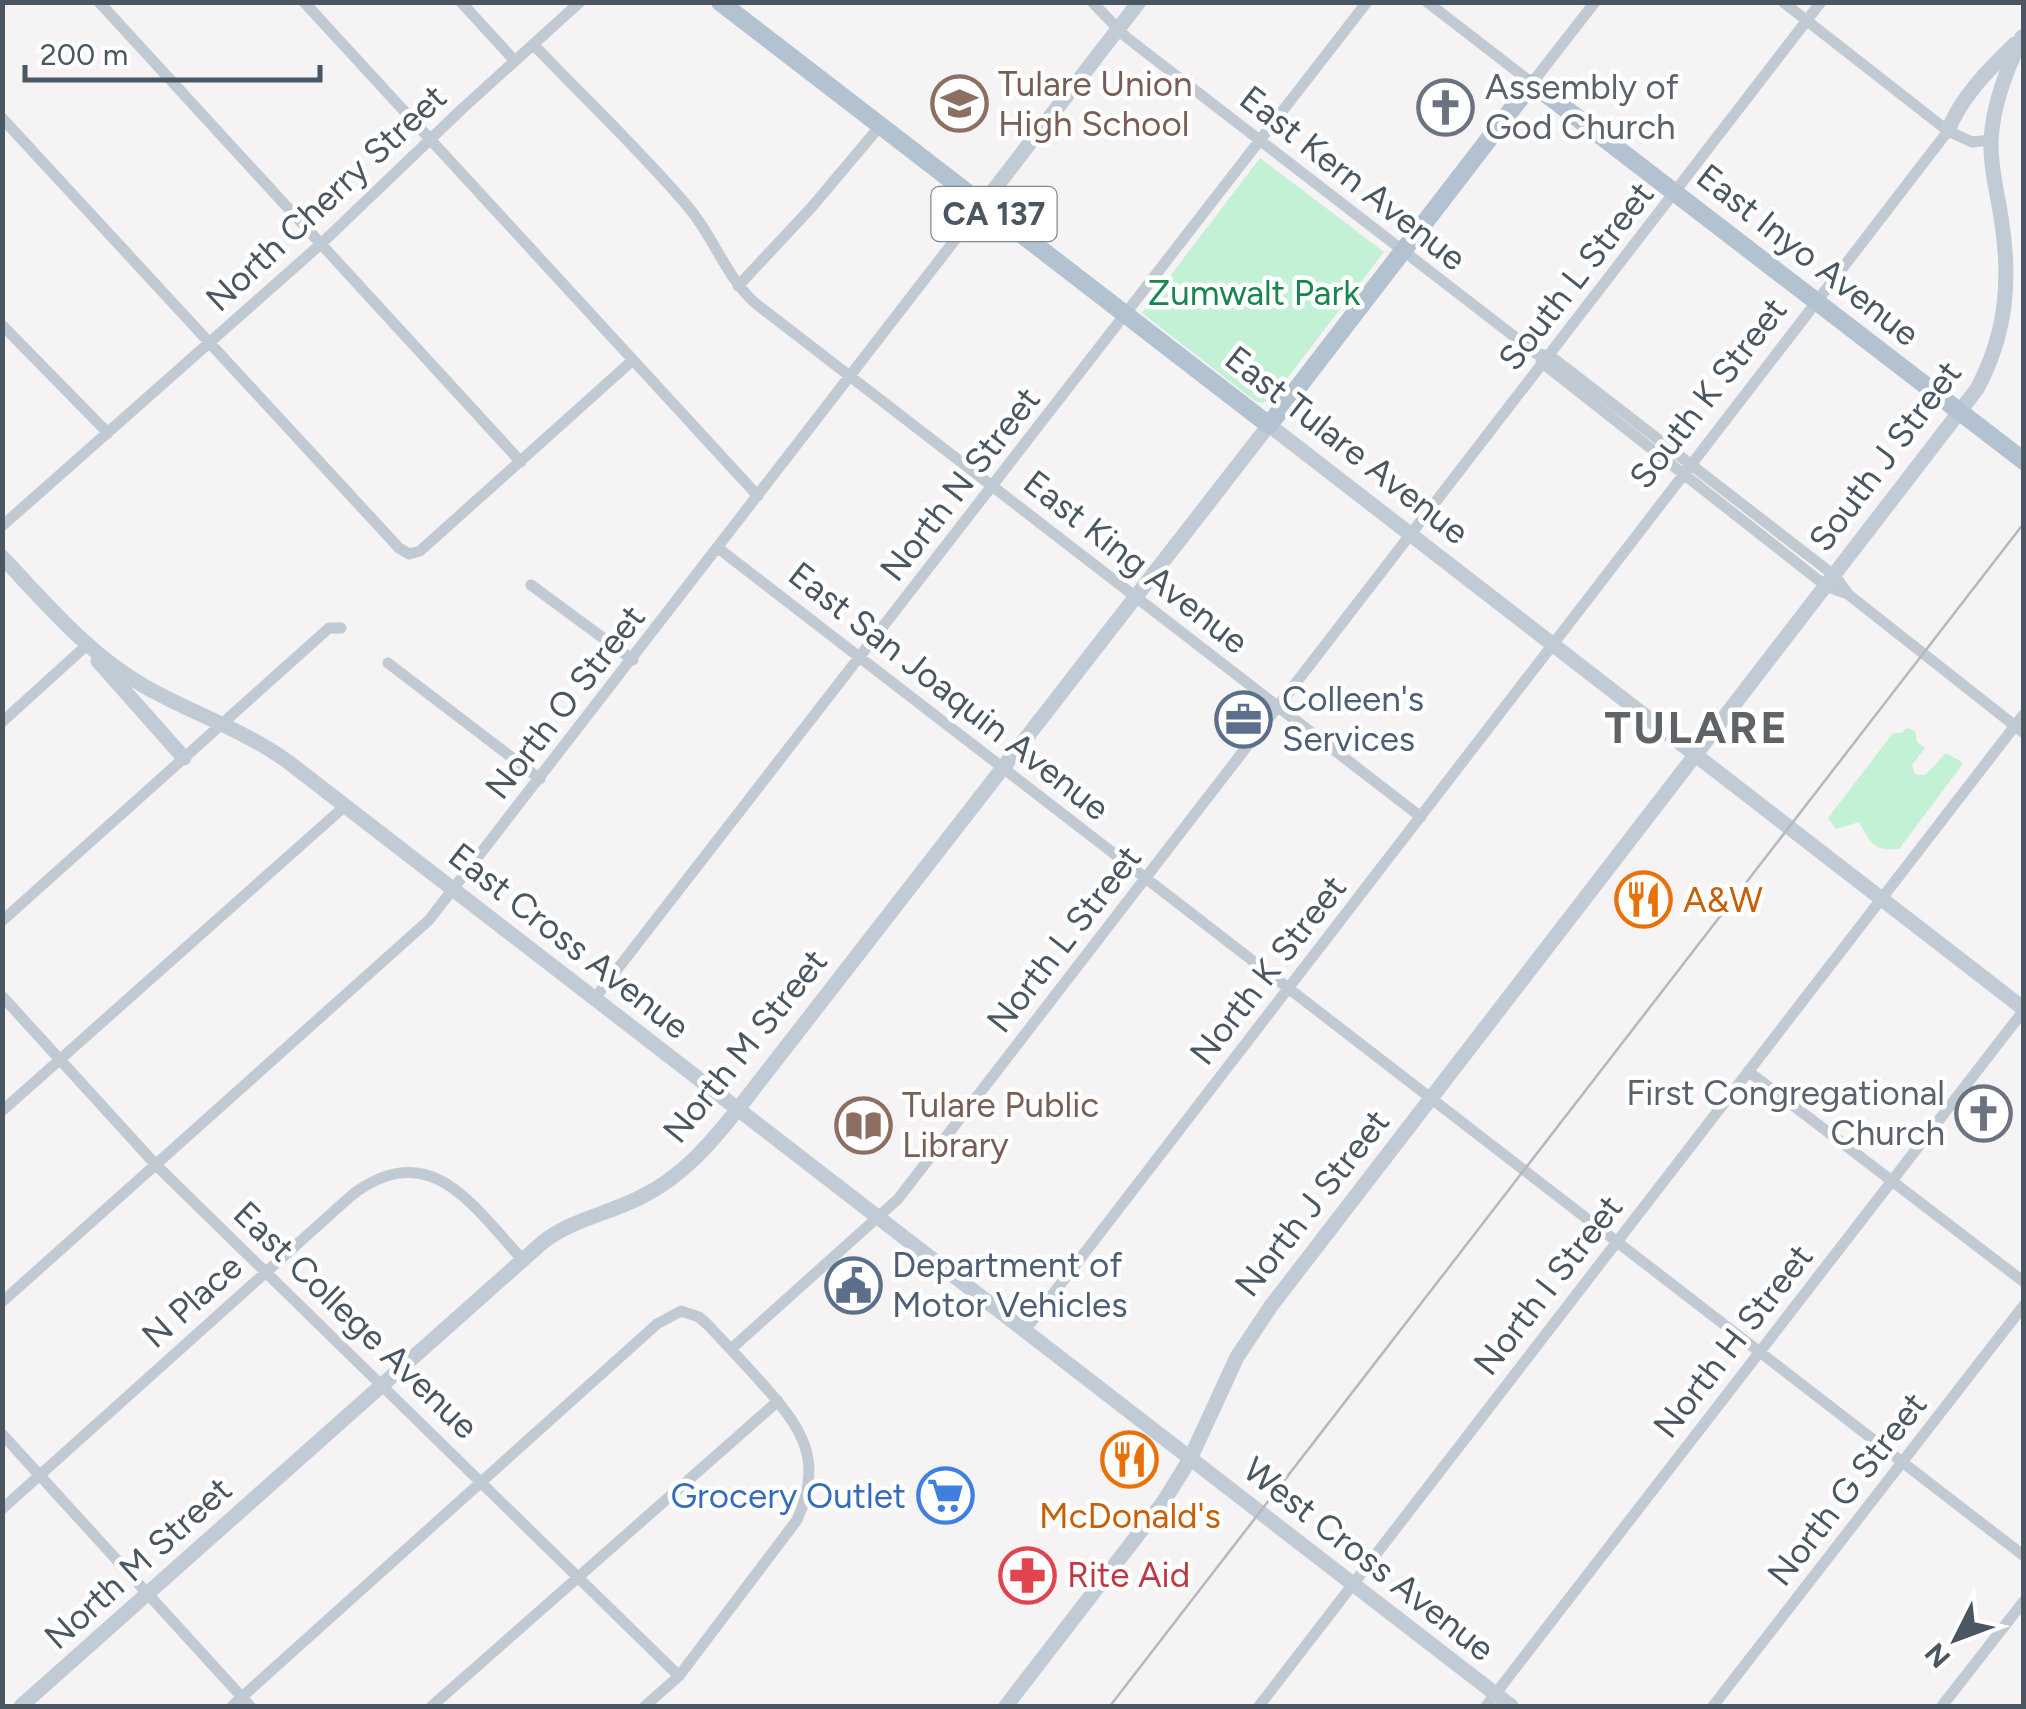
<svg xmlns="http://www.w3.org/2000/svg" width="2026" height="1709" viewBox="0 0 2026 1709" font-family="Figtree,sans-serif">
<style>
.green{fill:#c3f1d5}
.lines{fill:none;stroke-linecap:round;stroke-linejoin:round}
.street{stroke:#c1cad2;stroke-width:11}
.secondary{stroke:#c1cbd6;stroke-width:15}
.primary{stroke:#b3c2d1;stroke-width:18}
.rail{stroke:#b5b8bd;stroke-width:2.5}
.labels{text-anchor:middle;stroke-width:9;stroke-linejoin:round;paint-order:stroke}
.shield{fill:#fff;stroke:#808990;stroke-width:2.5}
.shield-label{font-size:32px;font-weight:bold;fill:#4a5661}
.education-label{font-size:35px;fill:#785e54;stroke:#fff;text-anchor:start}
.worship-label{font-size:35px;fill:#5b616d;stroke:#fff;text-anchor:start}
.street-label{font-size:35px;fill:#4a5661;stroke:#fff}
.park-label{font-size:35px;fill:#17864f;stroke:#fff}
.service-label{font-size:35px;fill:#4e5e75;stroke:#fff;text-anchor:start}
.food-label{font-size:35px;fill:#c56008;stroke:#fff;text-anchor:start}
.shop-label{font-size:35px;fill:#366cbe;stroke:#fff;text-anchor:end}
.health-label{font-size:35px;fill:#be3a42;stroke:#fff;text-anchor:start}
.district-label{font-size:45px;font-weight:bold;letter-spacing:2.5px;fill:#5f6368;stroke:#fff}
</style>
<rect width="100%" height="100%" fill="#f5f3f3"/>
<path class="green" d="M 1260,158 L 1384,252 L 1272,398 L 1263,403 L 1255,401 L 1142,313 Z
M 1907,728 L 1915,731 L 1917,742 L 1925,748 L 1912,765 L 1915,774 L 1925,775 L 1946,753 L 1962,762 L 1962,765 L 1899,849 C 1873,851 1872,845 1859,822 L 1836,829 L 1828,818 L 1893,733 L 1902,733 Z"/>
<g class="lines">
<path class="street" d="M 99,2 L 521,462
M 304,2 L 758,496
M 461,2 L 515,61
M 1092,2 L 1126,37 L 1537,354 L 1550,356 L 1566,368 L 1835,576 L 1849,595 L 2024,733
M 1427,2 L 1532,83 L 1595,2
M 1783,2 L 1948,131 L 1972,142 L 1991,140
M 533,44 C 585,99 641,151 689,208 C 714,238 727,278 755,303 L 1421,817
M 2,118 L 399,548 L 409,554 L 420,551 L 633,360
M 738,286 L 811,208 L 880,126
M 2,325 L 108,433
M 1541,362 L 1826,586 L 1848,594
M 2,526 L 322,243 L 463,108 L 580,2
M 718,548 L 2024,1556
M 531,585 L 633,660
M 388,663 L 540,779
M 2,722 L 87,645
M 2,921 L 329,628 L 341,628
M 2,996 L 156,1165 L 679,1676
M 595,998 L 1367,2
M 1748,1071 L 2024,1282
M 2,1111 L 345,806
M 2,1302 L 429,920 L 982,205
M 1026,1329 L 1948,131
M 731,1349 L 898,1199 L 1821,2
M 2,1434 L 250,1706
M 2,1509 L 352,1195 C 430,1136 472,1205 522,1259
M 232,1706 L 657,1324 L 681,1311 L 699,1317 L 707,1324 C 725,1343 743,1362 760,1381 C 801,1427 825,1459 797,1520 L 679,1676 L 645,1706
M 432,1706 L 778,1401
M 1259,1706 L 2024,714
M 1486,1706 L 2024,1010
M 1713,1706 L 2024,1305
M 1942,1706 L 2024,1601"/>
<path class="secondary" d="M 1948,131 C 1960,98 1990,68 2015,44
M 982,205 L 1139,2
M 2,557 C 46,603 88,654 144,686 C 191,713 242,729 287,761 L 1511,1706
M 98,661 L 184,758
M 21,1706 L 543,1242 C 573,1219 608,1214 641,1197 C 682,1177 710,1144 738,1109 L 1269,425 L 2024,1009
M 1006,1706 L 1164,1501 L 1190,1459 L 1237,1357 L 1271,1306 L 1977,389 C 2007,333 2011,279 2001,217 C 1997,191 1990,166 1991,140 C 1993,104 2007,69 2022,37"/>
<path class="primary" d="M 720,2 L 1269,425 L 1532,83 L 2024,461"/>
<path class="rail" d="M 1110,1706 L 2024,523"/>
</g>
<defs>
<symbol id="school-ring" viewBox="-11 -11 22 22"><circle r="9.5" fill="#fff" stroke="#8d6e63" stroke-width="1.5"/><path d="M0-5L7-2L0 1L-7-2ZM-4 1L0 2.5L4 1V4Q0 6-4 4Z" fill="#8d6e63"/></symbol>
<symbol id="church-ring" viewBox="-11 -11 22 22"><circle r="9.5" fill="#fff" stroke="#6b7280" stroke-width="1.5"/><path d="M-1.2-6h2.4v3.5h3.3v2.4h-3.3V6h-2.4V-.1h-3.3v-2.4h3.3Z" fill="#6b7280"/></symbol>
<symbol id="office-ring" viewBox="-11 -11 22 22"><circle r="9.5" fill="#fff" stroke="#5c6f8a" stroke-width="1.5"/><path d="M-6-3h4V-5.5h4V-3h4V5H-6ZM-1-4.5V-3h2v-1.5ZM-6 0V1H6V0Z" fill="#5c6f8a"/></symbol>
<symbol id="restaurant-ring" viewBox="-11 -11 22 22"><circle r="9.5" fill="#fff" stroke="#e8710a" stroke-width="1.5"/><path d="M-5-6h1v4h1v-4h1v4h1v-4h1v5L-1.5 .5V6h-2V.5L-5-1ZM5-6V6H3V1.5H1.5Q1.5-4 5-6Z" fill="#e8710a"/></symbol>
<symbol id="library-ring" viewBox="-11 -11 22 22"><circle r="9.5" fill="#fff" stroke="#8d6e63" stroke-width="1.5"/><path d="M-6-4Q-3-5.5-.7-3.5V5Q-3 3-6 4ZM6-4Q3-5.5 .7-3.5V5Q3 3 6 4Z" fill="#8d6e63"/></symbol>
<symbol id="civic-ring" viewBox="-11 -11 22 22"><circle r="9.5" fill="#fff" stroke="#5c6f8a" stroke-width="1.5"/><path d="M-.6-6.5H3V-4.5H.6V-3L4-1V1h2V6H-6V1h2V-1L-.6-3ZM-1.2 2.5V6h2.4V2.5Z" fill="#5c6f8a"/></symbol>
<symbol id="supermarket-ring" viewBox="-11 -11 22 22"><circle r="9.5" fill="#fff" stroke="#3f7fe0" stroke-width="1.5"/><path d="M-6-5.5h2.5l.6 2H6L4.5 2H-2.5L-4.4-4H-6ZM-1.5 3.2a1.3 1.3 0 1 0 .1 0ZM3 3.2a1.3 1.3 0 1 0 .1 0Z" fill="#3f7fe0"/></symbol>
<symbol id="pharmacy-ring" viewBox="-11 -11 22 22"><circle r="9.5" fill="#fff" stroke="#e0444e" stroke-width="1.5"/><path d="M-2-6h4v4h4v4h-4v4h-4v-4h-4v-4h4Z" fill="#e0444e"/></symbol>
</defs>
<g fill-rule="evenodd">
<use href="#school-ring" x="928" y="72" width="63" height="63"/>
<use href="#church-ring" x="1414" y="76" width="63" height="63"/>
<use href="#office-ring" x="1212" y="688" width="63" height="63"/>
<use href="#restaurant-ring" x="1612" y="868" width="63" height="63"/>
<use href="#church-ring" x="1952" y="1082" width="63" height="63"/>
<use href="#library-ring" x="832" y="1094" width="63" height="63"/>
<use href="#civic-ring" x="822" y="1254" width="63" height="63"/>
<use href="#restaurant-ring" x="1098" y="1428" width="63" height="63"/>
<use href="#supermarket-ring" x="914" y="1464" width="63" height="63"/>
<use href="#pharmacy-ring" x="996" y="1544" width="63" height="63"/>
</g>
<g class="labels">
<rect class="shield" x="931.5" y="187" width="125" height="54" rx="8"/>
<g class="shield-label">
<text x="994" y="225">CA 137</text>
</g>
<g class="education-label">
<text x="998" y="96">Tulare Union<tspan x="998" dy="40">High School</tspan></text>
<text x="902" y="1117">Tulare Public<tspan x="902" dy="40">Library</tspan></text>
</g>
<g class="worship-label">
<text x="1485" y="99">Assembly of<tspan x="1485" dy="40">God Church</tspan></text>
<text x="1945" y="1105" text-anchor="end">First Congregational<tspan x="1945" dy="40">Church</tspan></text>
</g>
<g class="street-label">
<text transform="translate(1353 178) rotate(38)" y="12">East Kern Avenue</text>
<text transform="translate(326 198) rotate(-43)" y="12">North Cherry Street</text>
<text transform="translate(1808 255) rotate(38)" y="12">East Inyo Avenue</text>
<text transform="translate(1576 276) rotate(-52)" y="12">South L Street</text>
<text transform="translate(1708 393) rotate(-52)" y="12">South K Street</text>
<text transform="translate(1347 445) rotate(38)" y="12">East Tulare Avenue</text>
<text transform="translate(1885 456) rotate(-53)" y="12">South J Street</text>
<text transform="translate(960 484) rotate(-52)" y="12">North N Street</text>
<text transform="translate(1136 562) rotate(38)" y="12">East King Avenue</text>
<text transform="translate(949 691) rotate(38)" y="12">East San Joaquin Avenue</text>
<text transform="translate(565 702) rotate(-52)" y="12">North O Street</text>
<text transform="translate(1064 939) rotate(-52)" y="12">North L Street</text>
<text transform="translate(569 941) rotate(38)" y="12">East Cross Avenue</text>
<text transform="translate(1268 970) rotate(-52)" y="12">North K Street</text>
<text transform="translate(745 1046) rotate(-51)" y="12">North M Street</text>
<text transform="translate(1312 1203) rotate(-52)" y="12">North J Street</text>
<text transform="translate(1548 1285) rotate(-52)" y="12">North I Street</text>
<text transform="translate(192 1301) rotate(-42)" y="12">N Place</text>
<text transform="translate(356 1320) rotate(44)" y="12">East College Avenue</text>
<text transform="translate(1733 1341) rotate(-52)" y="12">North H Street</text>
<text transform="translate(1847 1489) rotate(-52)" y="12">North G Street</text>
<text transform="translate(1369 1559) rotate(38)" y="12">West Cross Avenue</text>
<text transform="translate(138 1563) rotate(-42)" y="12">North M Street</text>
</g>
<g class="park-label">
<text x="1254" y="305">Zumwalt Park</text>
</g>
<g class="service-label">
<text x="1282" y="711">Colleen's<tspan x="1282" dy="40">Services</tspan></text>
<text x="892" y="1277">Department of<tspan x="892" dy="40">Motor Vehicles</tspan></text>
</g>
<g class="food-label">
<text x="1683" y="912">A&amp;W</text>
<text x="1130" y="1528" text-anchor="middle">McDonald's</text>
</g>
<g class="shop-label">
<text x="906" y="1508">Grocery Outlet</text>
</g>
<g class="health-label">
<text x="1067" y="1587">Rite Aid</text>
</g>
<g class="district-label">
<text x="1697" y="743">TULARE</text>
</g>
</g>
<rect width="2026" height="1709" fill="none" stroke="#4a5661" stroke-width="10"/>
<g transform="translate(1956 1639) rotate(228)" stroke="#ffffff" stroke-width="8" paint-order="stroke">
<path d="M0-8L18 38L0 25L-18 38Z" fill="#4a5661"/>
<text y="-15" font-size="28" font-weight="bold" text-anchor="middle" fill="#4a5661">N</text>
</g>
<path d="M25 65v15h295v-15" fill="none" stroke="#4a5661" stroke-width="5"/>
<text x="40" y="65" font-size="30" fill="#4a5661" stroke="#ffffff" stroke-width="8" paint-order="stroke">200 m</text>
</svg>
